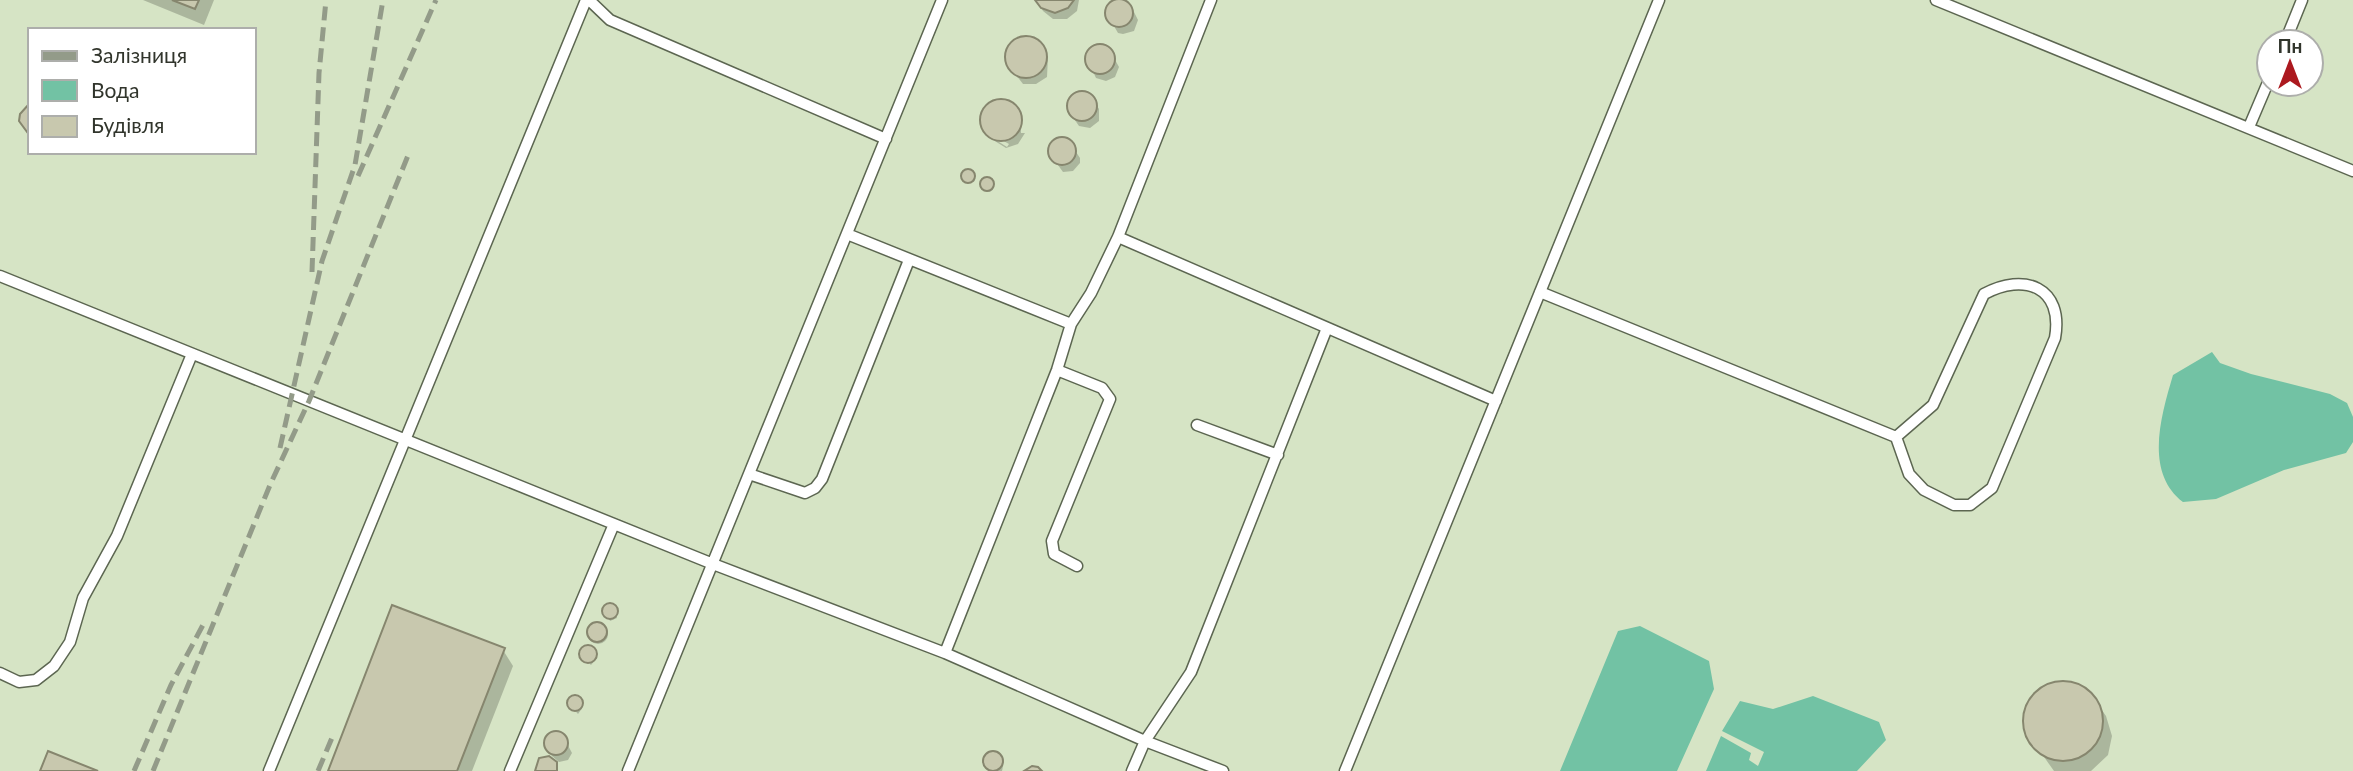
<svg xmlns="http://www.w3.org/2000/svg" width="2353" height="771" viewBox="0 0 2353 771" font-family="Lato,sans-serif">
<style>
.built{fill:#d6e4c5;fill-rule:evenodd}
.water{fill:#72c2a4}
.shadow{fill:#0003}
.building{fill:#c8c8ae;stroke:#86866e;stroke-width:2}
.lines{fill:none;stroke-linecap:round;stroke-linejoin:round}
.service-casing{stroke:#5c6651;stroke-width:13}
.service{stroke:#fff;stroke-width:10}
.rail{stroke:#939b89;stroke-width:5;stroke-dasharray:14 7;stroke-linecap:butt}
</style>
<rect width="100%" height="100%" fill="#e4efd7"/>
<path class="built" d="M 0,0 L 2353,0 L 2353,771 L 0,771 ZM 30,30 L 254,30 L 254,152 L 30,152 ZM 2269,42 L 2311,42 L 2311,84 L 2269,84 Z"/>
<path class="water" d="M 2212,352 L 2220,363 L 2251,374 L 2330,394 L 2347,403 L 2353,417 L 2353,442 L 2346,453 L 2284,470 L 2216,499 L 2183,502 C 2144,472 2161,416 2173,375 Z
M 1640,626 L 1709,661 L 1714,689 L 1677,771 L 1560,771 L 1618,631 Z
M 1813,696 L 1879,722 L 1886,740 L 1857,771 L 1706,771 L 1721,736 L 1751,753 L 1749,760 L 1758,766 L 1764,752 L 1722,731 L 1740,701 L 1773,709 Z"/>
<path class="shadow" d="M 143,0 L 214,0 L 204,25 Z
M 1037,0 L 1079,0 L 1077,11 L 1067,19 L 1053,19 L 1043,11 Z
M 1122,0 L 1131,6 L 1138,20 L 1134,31 L 1123,34 L 1118,33 L 1107,14 L 1111,3 Z
M 1020,39 L 1033,39 L 1048,57 L 1047,77 L 1036,84 L 1023,84 L 1009,66 L 1007,53 Z
M 1100,45 L 1109,49 L 1119,67 L 1115,77 L 1106,81 L 1096,78 L 1087,59 L 1090,50 Z
M 1079,93 L 1084,93 L 1094,101 L 1099,109 L 1099,121 L 1090,128 L 1079,126 L 1070,113 L 1070,101 Z
M 1008,103 L 1020,114 L 1021,133 L 1025,133 L 1023,120 L 1025,133 L 1018,144 L 1006,148 L 990,138 L 988,135 L 1007,147 L 1009,144 L 986,131 L 983,117 L 989,106 Z
M 1057,140 L 1068,140 L 1080,158 L 1080,163 L 1073,171 L 1063,172 L 1050,154 Z
M 971,172 L 975,181 L 967,184 L 963,174 Z
M982 186a6 6 0 1 1 12 0a6 6 0 1 1-12 0Z
M 612,606 L 617,618 L 610,621 L 605,609 Z
M588 634a10 10 0 1 1 20 0a10 10 0 1 1-20 0Z
M 588,647 L 597,658 L 591,665 L 581,655 Z
M 503,650 L 513,666 L 472,771 L 329,771 Z
M 2061,682 L 2081,686 L 2089,692 L 2106,716 L 2112,736 L 2108,755 L 2091,771 L 2054,771 L 2027,733 L 2025,723 L 2029,703 L 2042,689 Z
M 574,698 L 583,707 L 578,714 L 569,704 Z
M 550,735 L 563,736 L 572,753 L 568,760 L 559,762 L 552,756 L 547,748 Z
M 994,752 L 1004,762 L 1002,771 L 994,771 L 985,764 L 990,753 Z"/>
<path class="building" d="M1105 13a14 14 0 1 1 28 0a14 14 0 1 1-28 0Z
M 172,0 L 199,0 L 195,9 Z
M 1035,0 L 1074,0 L 1068,8 L 1055,13 L 1041,8 Z
M1005 57a21 21 0 1 1 42 0a21 21 0 1 1-42 0Z
M1085 59a15 15 0 1 1 30 0a15 15 0 1 1-30 0Z
M1067 106a15 15 0 1 1 30 0a15 15 0 1 1-30 0Z
M980 120a21 21 0 1 1 42 0a21 21 0 1 1-42 0Z
M 29,104 L 30,104 L 30,136 L 19,121 L 20,114 Z
M1048 151a14 14 0 1 1 28 0a14 14 0 1 1-28 0Z
M961 176a7 7 0 1 1 14 0a7 7 0 1 1-14 0Z
M980 184a7 7 0 1 1 14 0a7 7 0 1 1-14 0Z
M602 611a8 8 0 1 1 16 0a8 8 0 1 1-16 0Z
M 392,605 L 505,648 L 457,771 L 328,771 Z
M587 632a10 10 0 1 1 20 0a10 10 0 1 1-20 0Z
M579 654a9 9 0 1 1 18 0a9 9 0 1 1-18 0Z
M2023 721a40 40 0 1 1 80 0a40 40 0 1 1-80 0Z
M567 703a8 8 0 1 1 16 0a8 8 0 1 1-16 0Z
M544 743a12 12 0 1 1 24 0a12 12 0 1 1-24 0Z
M983 761a10 10 0 1 1 20 0a10 10 0 1 1-20 0Z
M 48,751 L 98,771 L 40,771 Z
M 549,756 L 557,762 L 557,771 L 535,771 L 539,758 Z
M 1032,766 L 1038,767 L 1042,771 L 1024,771 Z"/>
<g class="lines">
<defs>
<path id="service" d="M 589,0 L 610,20 L 886,139
M 1936,0 L 2353,171
M 2285,42 L 2302,0
M 2249,127 L 2269,80
M 847,234 L 1071,324
M 1118,237 L 1496,401
M 0,276 L 713,564 L 945,653 L 1145,741 L 1223,771
M 1540,292 L 1896,437 L 1909,474 L 1924,490 L 1954,505 L 1970,505 L 1992,488 L 2055,338 C 2064,287 2024,272 1984,294 L 1933,405 L 1896,437
M 1057,370 L 1102,388 L 1110,399 L 1052,541 L 1054,554 L 1077,566
M 1197,425 L 1278,455
M 749,474 L 805,493 L 815,488 L 822,479 L 909,260
M 945,653 L 1057,370 L 1071,324 L 1091,293 L 1118,237 L 1211,0
M 0,673 L 19,682 L 36,680 L 54,666 L 70,642 L 83,598 L 117,536 L 192,354
M 269,771 L 586,0
M 510,771 L 614,524
M 628,771 L 942,0
M 1132,771 L 1145,741 L 1191,672 L 1327,328
M 1345,771 L 1659,0"/>
</defs>
<use href="#service" class="service-casing"/>
<use href="#service" class="service"/>
<path class="rail" d="M 358,176 L 436,0
M 312,272 L 319,73 L 326,0
M 280,448 L 322,261 L 355,165 L 383,0
M 134,771 L 171,685 L 204,623
M 153,771 L 270,485 L 309,401 L 409,153
M 318,771 L 334,733"/>
</g>
<rect x="28" y="28" width="228" height="126" fill="#ffffff" stroke="#adaeab" stroke-width="2"/>
<rect x="42" y="51" width="35" height="10" fill="#939b89" stroke="#adaeab" stroke-width="2"/>
<text x="91" y="63" font-size="21" fill="#31352c">Залізниця</text>
<rect x="42" y="80" width="35" height="21" fill="#72c2a4" stroke="#adaeab" stroke-width="2"/>
<text x="91" y="98" font-size="21" fill="#31352c">Вода</text>
<rect x="42" y="116" width="35" height="21" fill="#c8c8ae" stroke="#adaeab" stroke-width="2"/>
<text x="91" y="133" font-size="21" fill="#31352c">Будівля</text>
<g transform="translate(2290 63)"><circle r="33" fill="#ffffff" stroke="#adaeab" stroke-width="2"/>
<path d="M0-5L12 26L0 18L-12 26Z" fill="#ac191f"/>
<text y="-10" font-size="19" font-weight="bold" text-anchor="middle" fill="#31352c">Пн</text>
</g>
</svg>
